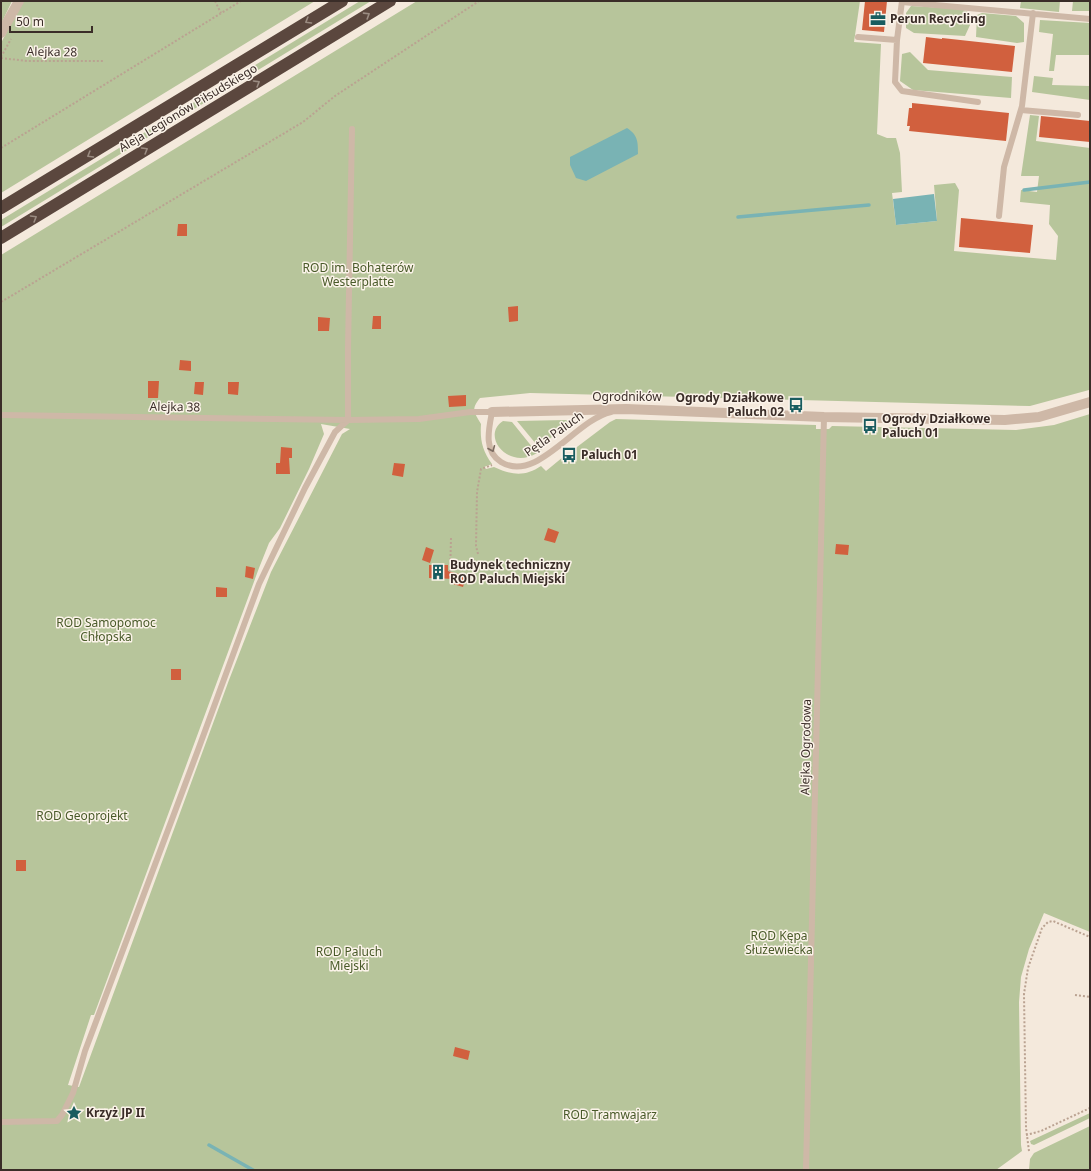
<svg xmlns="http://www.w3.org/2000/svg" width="1091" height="1171" viewBox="0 0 1091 1171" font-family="'Noto Sans',sans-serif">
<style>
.green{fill:#b7c59b;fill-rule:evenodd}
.water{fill:#79b3b4}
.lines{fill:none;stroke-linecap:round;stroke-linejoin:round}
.stream{stroke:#79b3b4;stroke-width:3.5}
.building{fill:#d1603e}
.path{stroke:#baa291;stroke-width:2;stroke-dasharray:2 2;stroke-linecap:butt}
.lane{stroke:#ceb8a7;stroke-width:6}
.street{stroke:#ceb8a7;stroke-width:10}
.highway{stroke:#5b473e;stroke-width:12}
.oneway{stroke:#9b8c82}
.oneway2{stroke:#7d6c61}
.labels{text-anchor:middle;stroke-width:3;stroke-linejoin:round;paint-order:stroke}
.poi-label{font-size:12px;font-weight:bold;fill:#3a2d28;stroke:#fbf3e9;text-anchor:start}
.street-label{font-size:12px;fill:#3a2d28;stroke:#fbf3e9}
.park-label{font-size:12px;fill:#495a29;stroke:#fbf3e9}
</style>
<rect width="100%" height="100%" fill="#f4e9dc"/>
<path class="green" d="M 1,1 L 12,1 L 1,24 Z
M 23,1 L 315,1 L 1,193 L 1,43 Z
M 360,1 L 371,1 L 1,227 L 1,220 Z
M 417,1 L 860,1 L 854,42 L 881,44 L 877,134 L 887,138 L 896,138 L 900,153 L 902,192 L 892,193 L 896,225 L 937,221 L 934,185 L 955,183 L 959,190 L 954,251 L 1056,260 L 1058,236 L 1049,224 L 1050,205 L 1020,202 L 1021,190 L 1037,192 L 1039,176 L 1021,176 L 1030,115 L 1039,116 L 1036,141 L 1090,148 L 1089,390 L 1030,406 L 530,393 L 480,398 C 470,410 475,413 481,424 C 480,440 482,450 492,464 L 484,467 L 486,469 L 494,467 C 511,475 525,477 541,466 L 546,471 L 563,457 L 566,461 L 575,454 L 573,450 L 610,422 L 616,419 L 816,425 L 816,429 L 829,429 L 832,426 L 1016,430 L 1054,425 L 1090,414 L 1090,932 L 1044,913 L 1029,949 L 1021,977 L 1019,1002 L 1021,1145 L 1022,1151 L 996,1170 L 1,1170 L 1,255 ZM 321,424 L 350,429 L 342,434 L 271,572 L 229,680 L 79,1087 L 68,1085 L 91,1015 L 94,1015 L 259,568 L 269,543 L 280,528 L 309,469 L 324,434 Z
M 1021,1 L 1060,1 L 1059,12 L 1020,8 Z
M 1073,1 L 1090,1 L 1090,11 L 1072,11 Z
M 911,6 L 961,9 L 968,12 L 970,25 L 965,36 L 914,33 L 906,28 L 906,13 Z
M 982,13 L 1016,16 L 1024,23 L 1024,42 L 1017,43 L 976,37 L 977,15 Z
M 1040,20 L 1090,23 L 1090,55 L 1056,55 L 1054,71 L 1049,71 L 1053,34 L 1039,32 Z
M 910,52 L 928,70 L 1012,77 L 1011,98 L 913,90 L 900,81 L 902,54 Z
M 1034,76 L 1053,78 L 1052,85 L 1090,86 L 1090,100 L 1032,92 Z
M 566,420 L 573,426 C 560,430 547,438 541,450 L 517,421 Z
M 503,421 L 512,422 L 537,453 C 509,471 480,436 503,421 Z
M 1090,1113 L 1090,1118 L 1034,1145 L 1031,1144 L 1030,1141 Z
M 1090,1126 L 1090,1170 L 1029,1170 L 1030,1159 L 1034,1153 Z"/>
<path class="water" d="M 627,128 C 638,135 638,142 638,154 L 586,181 L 576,178 L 570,165 L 570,157 Z
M 934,194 L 937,221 L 896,225 L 893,199 Z"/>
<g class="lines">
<path class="stream" d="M 1024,190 L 1090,182
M 738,217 L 869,205
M 209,1145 L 253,1170"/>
</g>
<path class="building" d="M 865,1 L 887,1 L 884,32 L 862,30 Z
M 926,37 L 942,39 L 942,38 L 1015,46 L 1012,72 L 923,63 Z
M 912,103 L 1009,113 L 1006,141 L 909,131 L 910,126 L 907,126 L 909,108 L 912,108 Z
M 1041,116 L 1090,121 L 1090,142 L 1039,137 Z
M 961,218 L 1033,225 L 1030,253 L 959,247 Z
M 178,224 L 187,224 L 187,236 L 177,236 Z
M 518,306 L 518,321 L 509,322 L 508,307 Z
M 373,316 L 381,316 L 381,329 L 372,329 Z
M 318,317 L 330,318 L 329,331 L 318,331 Z
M 180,360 L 191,361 L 191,371 L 179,370 Z
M 148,381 L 159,381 L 158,398 L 148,398 Z
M 195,382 L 204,382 L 203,395 L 194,394 Z
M 228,382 L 239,382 L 238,395 L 228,394 Z
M 466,395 L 466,406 L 449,407 L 448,396 Z
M 281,447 L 292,448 L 292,458 L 289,458 L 290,474 L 276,474 L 276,463 L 280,463 Z
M 394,463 L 405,464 L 403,477 L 392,475 Z
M 548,528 L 559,532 L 555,543 L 544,540 Z
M 836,544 L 849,545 L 848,555 L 835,554 Z
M 426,547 L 434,550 L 430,563 L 422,560 Z
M 429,565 L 448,565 L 448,571 L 466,576 L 463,587 L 453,584 L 455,579 L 429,578 Z
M 246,566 L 255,568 L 253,579 L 245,577 Z
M 216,587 L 227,588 L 227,597 L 216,597 Z
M 171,669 L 181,669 L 181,680 L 171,680 Z
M 16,860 L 26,860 L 26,871 L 16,871 Z
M 455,1047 L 470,1051 L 468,1060 L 453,1056 Z"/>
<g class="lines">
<path class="path" d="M 215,1 L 221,13
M 1,57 L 11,39
M 1,58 L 27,61 L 103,61
M 1,148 L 241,1
M 1,302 L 303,122 L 335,96 L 479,1
M 478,554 L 476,546 L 477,492 L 481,469 L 492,465
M 450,576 L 451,538
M 1075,995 L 1090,997
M 1026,1135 L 1041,1131 L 1090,1108
M 1029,1151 L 1026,1128 L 1024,994 L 1028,968 L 1042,928 L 1048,922 L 1053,921 L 1090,937"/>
<path class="lane" d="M 902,1 L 897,40 L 895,82 L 902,91 L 978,102
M 902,2 L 1090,19
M 858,37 L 897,40
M 1021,110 L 1078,115
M 999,216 L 1004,167 L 1022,106 L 1033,13
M 1,415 L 348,420 L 348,348 L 352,129
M 1,1122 L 57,1121 L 62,1115 L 73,1093 L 85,1051 L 198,750 L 259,584 L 305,488 L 335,432 L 348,420 L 419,419 L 470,412 L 492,412 C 489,428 483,451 501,462 C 537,484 575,420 611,412
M 806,1170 L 824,417"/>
<path class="street" d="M 1,33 L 19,1
M 492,412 L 626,409 L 824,417 L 1005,420 L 1039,417 L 1090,402"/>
<path class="highway" d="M 1,208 L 342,1
M 1,238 L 390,1"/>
</g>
<defs><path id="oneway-chevron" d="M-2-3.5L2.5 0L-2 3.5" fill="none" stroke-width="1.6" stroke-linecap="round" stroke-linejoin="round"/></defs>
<g class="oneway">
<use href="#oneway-chevron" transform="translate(367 15) rotate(-32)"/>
<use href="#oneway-chevron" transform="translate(308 21) rotate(149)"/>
<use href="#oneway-chevron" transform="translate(257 83) rotate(-31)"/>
<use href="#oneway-chevron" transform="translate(145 150) rotate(-31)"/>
<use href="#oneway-chevron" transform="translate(90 155) rotate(149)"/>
<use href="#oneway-chevron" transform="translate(34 218) rotate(-31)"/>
</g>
<use class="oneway2" href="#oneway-chevron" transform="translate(492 449) rotate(67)"/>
<defs>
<symbol id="office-bare" viewBox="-9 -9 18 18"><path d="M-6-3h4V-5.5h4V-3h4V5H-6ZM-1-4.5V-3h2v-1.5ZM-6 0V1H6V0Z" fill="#195c5f" stroke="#fbf3e9" stroke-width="2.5" paint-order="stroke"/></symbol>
<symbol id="bus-bare" viewBox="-9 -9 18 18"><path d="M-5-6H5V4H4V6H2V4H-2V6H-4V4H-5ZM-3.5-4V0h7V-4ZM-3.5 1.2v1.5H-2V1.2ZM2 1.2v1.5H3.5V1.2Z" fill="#195c5f" stroke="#fbf3e9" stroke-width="2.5" paint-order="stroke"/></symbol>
<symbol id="building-bare" viewBox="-9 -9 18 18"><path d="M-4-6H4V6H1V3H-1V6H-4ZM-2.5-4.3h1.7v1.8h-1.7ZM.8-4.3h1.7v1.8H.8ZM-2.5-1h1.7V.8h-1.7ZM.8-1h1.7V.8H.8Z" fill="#195c5f" stroke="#fbf3e9" stroke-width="2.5" paint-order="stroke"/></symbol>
<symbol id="sight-bare" viewBox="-9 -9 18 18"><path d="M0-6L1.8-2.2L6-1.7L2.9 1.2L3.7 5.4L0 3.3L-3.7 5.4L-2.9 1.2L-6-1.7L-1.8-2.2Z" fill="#195c5f" stroke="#fbf3e9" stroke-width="2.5" paint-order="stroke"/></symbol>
</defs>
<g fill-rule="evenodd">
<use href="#office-bare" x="867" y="8" width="22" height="22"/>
<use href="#bus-bare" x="785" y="394" width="22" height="22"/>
<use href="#bus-bare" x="859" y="415" width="22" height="22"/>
<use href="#bus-bare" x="558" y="444" width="22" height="22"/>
<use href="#building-bare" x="427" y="561" width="22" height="22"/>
<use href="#sight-bare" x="63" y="1102" width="22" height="22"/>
</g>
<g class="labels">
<g class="poi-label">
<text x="890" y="23">Perun Recycling</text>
<text x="784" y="402" text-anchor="end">Ogrody Działkowe<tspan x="784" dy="14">Paluch 02</tspan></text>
<text x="882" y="423">Ogrody Działkowe<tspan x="882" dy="14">Paluch 01</tspan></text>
<text x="581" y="459">Paluch 01</text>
<text x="450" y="569">Budynek techniczny<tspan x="450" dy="14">ROD Paluch Miejski</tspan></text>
<text x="86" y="1117">Krzyż JP II</text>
</g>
<g class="street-label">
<text transform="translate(52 52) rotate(1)" y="4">Alejka 28</text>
<text transform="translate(188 108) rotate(-31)" y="4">Aleja Legionów Piłsudskiego</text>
<text x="627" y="401">Ogrodników</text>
<text transform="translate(175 407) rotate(1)" y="4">Alejka 38</text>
<text transform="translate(554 434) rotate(-35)" y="4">Pętla Paluch</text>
<text transform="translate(806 747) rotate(-89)" y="4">Alejka Ogrodowa</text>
</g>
<g class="park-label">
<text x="358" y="272">ROD im. Bohaterów<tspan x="358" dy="14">Westerplatte</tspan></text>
<text x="106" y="627">ROD Samopomoc<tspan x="106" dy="14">Chłopska</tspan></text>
<text x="82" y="820">ROD Geoprojekt</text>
<text x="779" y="940">ROD Kępa<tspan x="779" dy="14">Służewiecka</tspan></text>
<text x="349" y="956">ROD Paluch<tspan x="349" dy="14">Miejski</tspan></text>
<text x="610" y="1119">ROD Tramwajarz</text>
</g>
</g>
<rect width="1091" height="1171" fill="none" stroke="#3a2d28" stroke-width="4"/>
<path d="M10 26v6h82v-6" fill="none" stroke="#3a2d28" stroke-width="2"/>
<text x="16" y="26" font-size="12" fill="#3a2d28" stroke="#fbf3e9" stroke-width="3" paint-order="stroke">50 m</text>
</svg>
